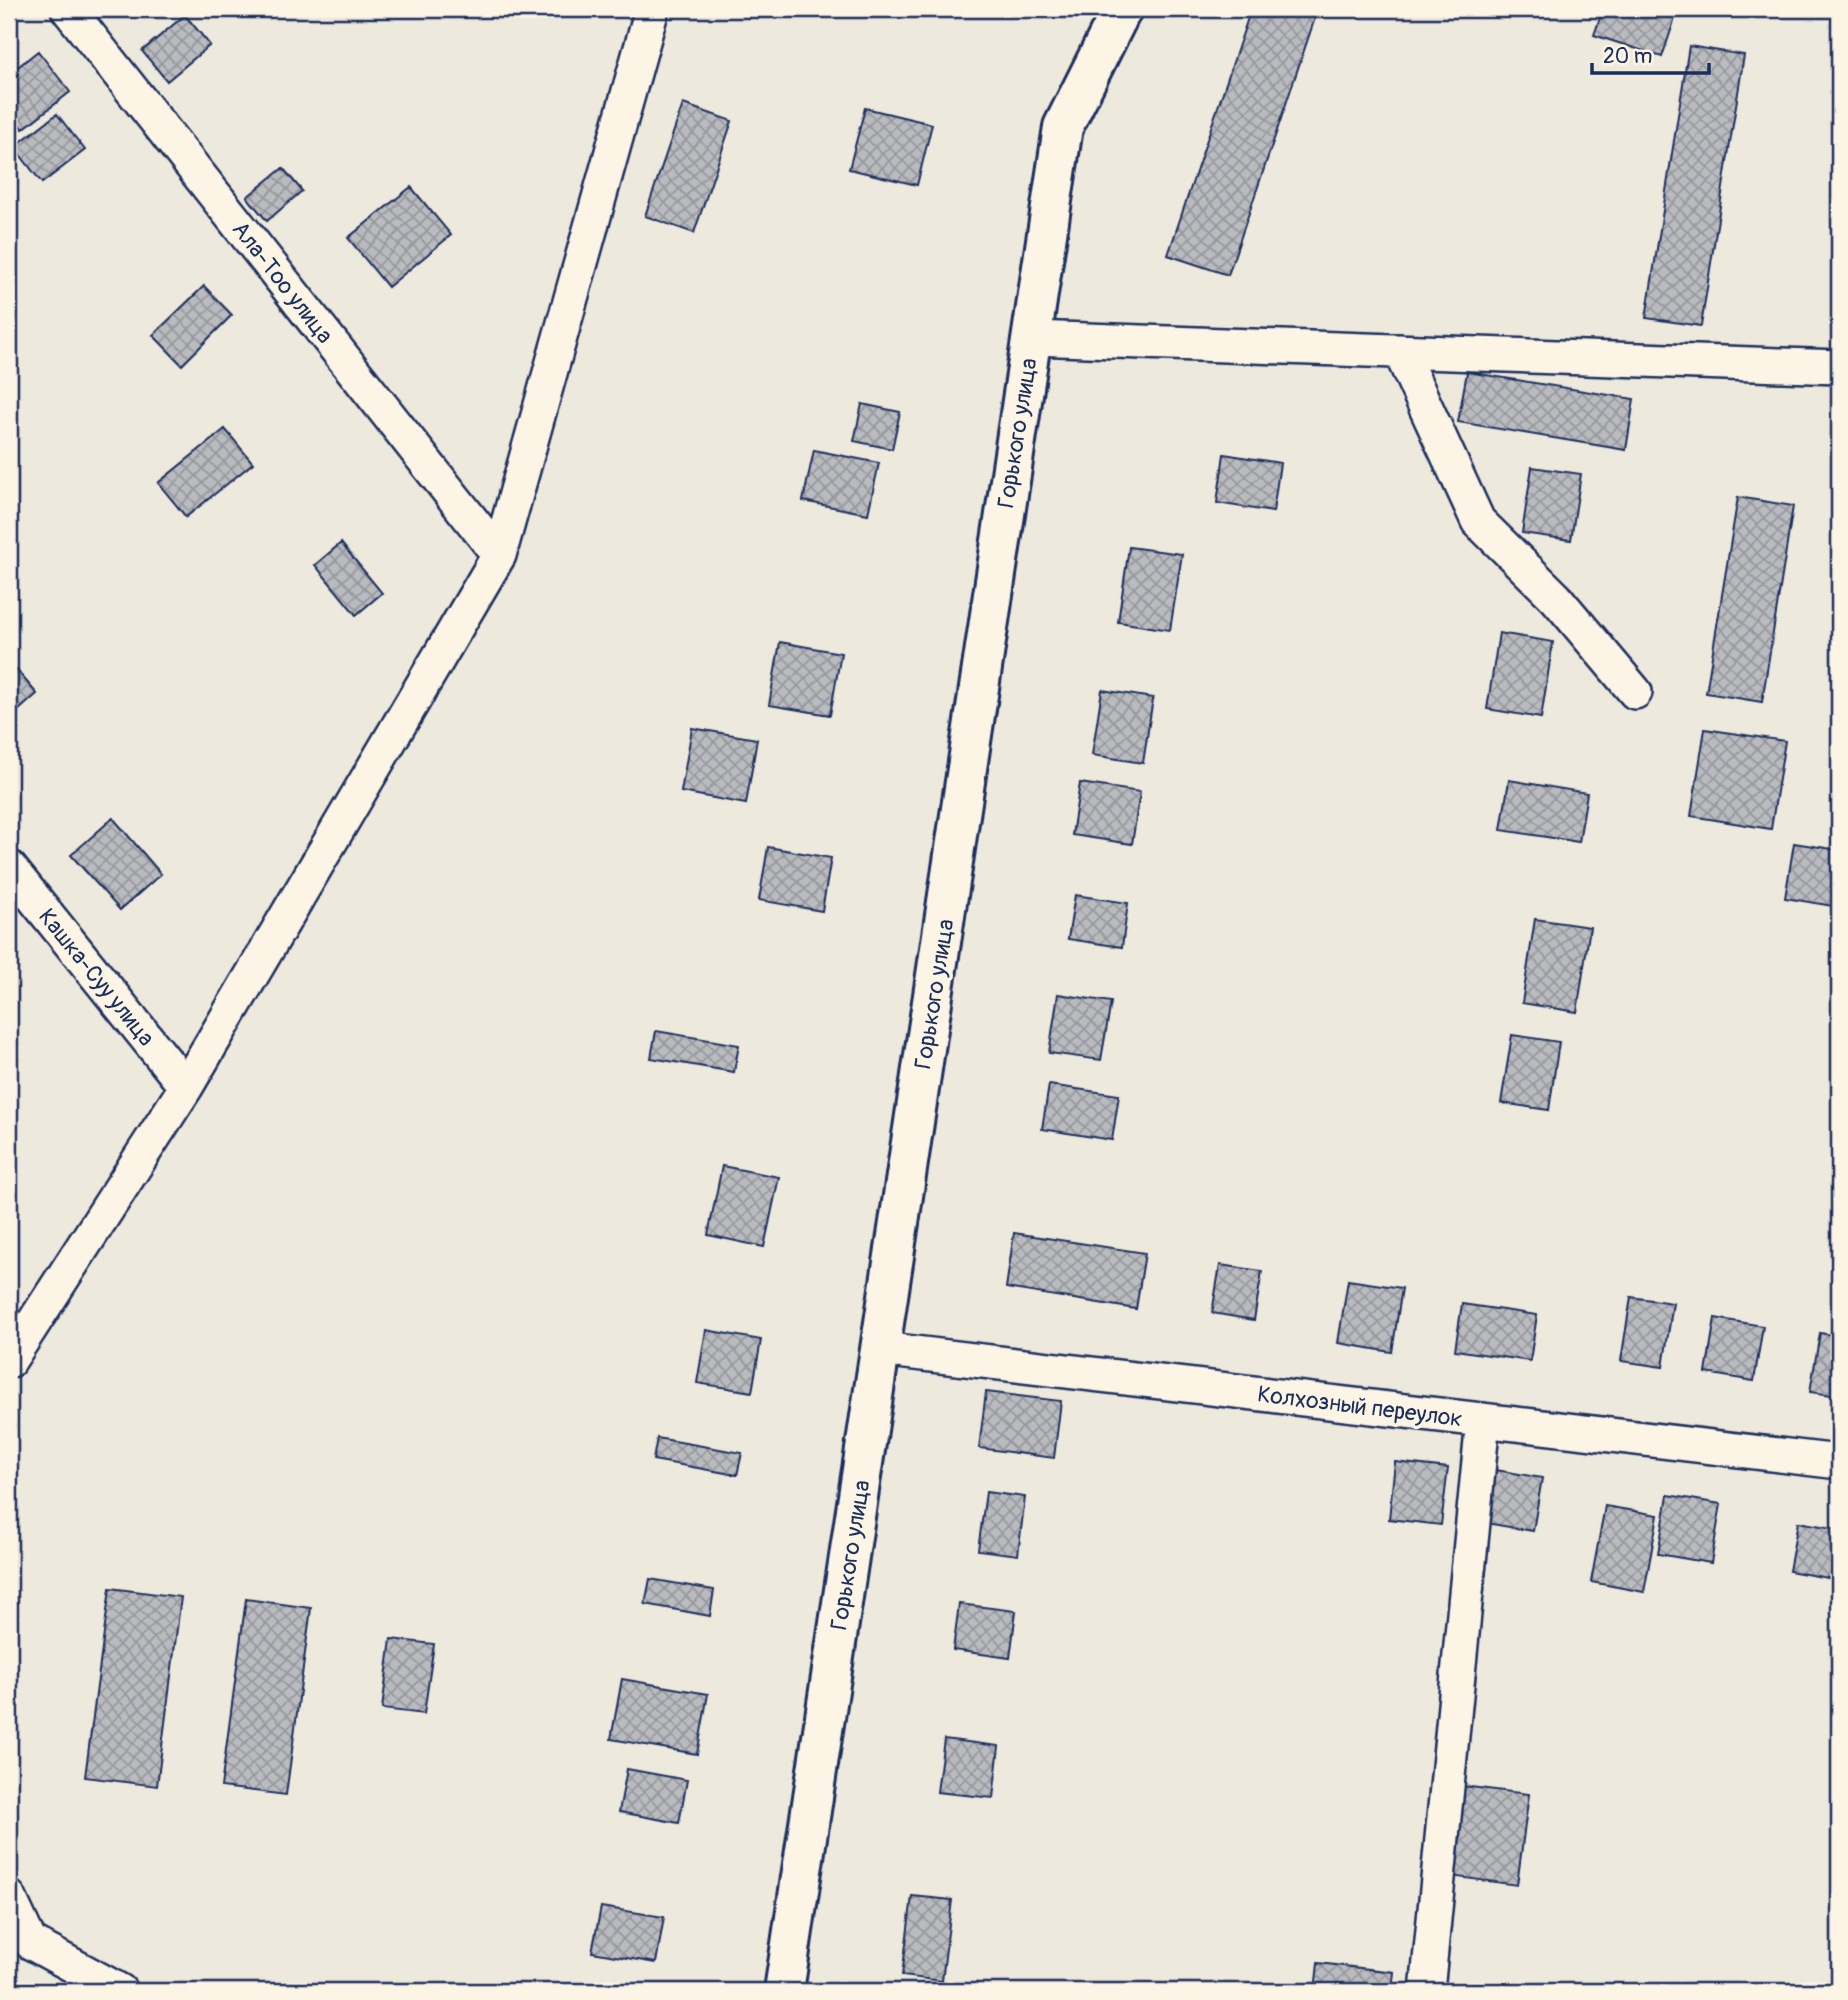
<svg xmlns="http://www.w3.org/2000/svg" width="1848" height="2000" viewBox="0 0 1848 2000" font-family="Pangolin,sans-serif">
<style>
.building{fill:url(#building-cross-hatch);stroke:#1b2f5e;stroke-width:2}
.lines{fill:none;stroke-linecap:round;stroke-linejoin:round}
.street-casing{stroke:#1b2f5e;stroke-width:38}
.secondary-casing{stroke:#1b2f5e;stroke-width:44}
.street{stroke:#fcf5e5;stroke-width:33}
.secondary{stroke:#fcf5e5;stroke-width:38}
.labels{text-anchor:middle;stroke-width:7;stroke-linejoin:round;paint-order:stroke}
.street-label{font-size:23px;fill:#1b2f5e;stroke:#fcf5e5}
</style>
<defs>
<pattern id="building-cross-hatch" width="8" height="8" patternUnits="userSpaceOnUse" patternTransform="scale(1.75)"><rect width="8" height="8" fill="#babbbe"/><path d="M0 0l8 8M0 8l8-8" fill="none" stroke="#96989e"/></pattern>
</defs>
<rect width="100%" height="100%" fill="#eee9dd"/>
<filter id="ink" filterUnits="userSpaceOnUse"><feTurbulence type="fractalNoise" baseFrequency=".0143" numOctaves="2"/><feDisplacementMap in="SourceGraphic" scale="14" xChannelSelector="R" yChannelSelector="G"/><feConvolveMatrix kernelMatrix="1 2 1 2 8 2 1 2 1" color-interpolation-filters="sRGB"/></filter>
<g filter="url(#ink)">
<path class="building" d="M 1251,9 L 1318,9 L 1228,275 L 1168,255 Z
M 1603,9 L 1678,9 L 1662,57 L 1594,35 Z
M 185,15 L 210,45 L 167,81 L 142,51 Z
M 1689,46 L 1744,55 L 1701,326 L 1646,318 Z
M 38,51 L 70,92 L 23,129 L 9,111 L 9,74 Z
M 683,104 L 732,121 L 694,233 L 645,216 Z
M 865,108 L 932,124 L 917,185 L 849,169 Z
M 57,114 L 85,150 L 42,183 L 14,147 Z
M 283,168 L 302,191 L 267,221 L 247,197 Z
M 411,187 L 451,235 L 388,287 L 348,238 Z
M 204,286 L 232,315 L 182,365 L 153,335 Z
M 1467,372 L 1634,399 L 1626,450 L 1458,422 Z
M 862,404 L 900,412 L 892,449 L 854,441 Z
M 225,429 L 253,463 L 186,517 L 158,483 Z
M 814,450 L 879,463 L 868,514 L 803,501 Z
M 1224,454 L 1280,463 L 1273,512 L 1217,503 Z
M 1532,467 L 1581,474 L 1571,540 L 1522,533 Z
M 1738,497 L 1793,506 L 1762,702 L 1706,693 Z
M 341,543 L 382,593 L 356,615 L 315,565 Z
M 1129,547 L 1182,554 L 1170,630 L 1118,622 Z
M 1499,633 L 1553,642 L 1541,718 L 1487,709 Z
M 780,642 L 841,653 L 830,715 L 769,705 Z
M 9,661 L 37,694 L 9,719 Z
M 1102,690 L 1153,698 L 1143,763 L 1092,755 Z
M 692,728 L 757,739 L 746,804 L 681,792 Z
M 1705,729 L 1785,741 L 1771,829 L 1691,816 Z
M 1509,780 L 1587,793 L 1579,842 L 1501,830 Z
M 1080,783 L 1140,792 L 1132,844 L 1072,835 Z
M 113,818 L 161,874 L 120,910 L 71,855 Z
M 1794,843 L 1839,850 L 1839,907 L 1785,898 Z
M 768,847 L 831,858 L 822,911 L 759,900 Z
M 1075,895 L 1128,903 L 1122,947 L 1068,939 Z
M 1535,919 L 1590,927 L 1577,1012 L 1522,1003 Z
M 1058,994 L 1111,1002 L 1101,1060 L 1049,1053 Z
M 656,1031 L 739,1045 L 734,1072 L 651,1058 Z
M 1512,1035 L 1559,1042 L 1549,1110 L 1501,1103 Z
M 1049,1085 L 1119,1095 L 1112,1140 L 1042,1129 Z
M 722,1166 L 779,1177 L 764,1247 L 708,1235 Z
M 1014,1233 L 1145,1253 L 1136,1309 L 1006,1288 Z
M 1220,1265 L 1262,1271 L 1254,1320 L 1212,1313 Z
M 1348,1280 L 1402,1288 L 1392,1352 L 1338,1343 Z
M 1631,1297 L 1673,1303 L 1663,1367 L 1621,1361 Z
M 1462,1304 L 1537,1315 L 1530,1361 L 1455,1350 Z
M 1715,1318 L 1763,1326 L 1754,1381 L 1706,1373 Z
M 706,1330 L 761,1340 L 752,1392 L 697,1383 Z
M 1820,1333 L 1839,1336 L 1839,1396 L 1810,1392 Z
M 986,1392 L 1061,1401 L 1054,1458 L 979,1448 Z
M 657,1438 L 742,1453 L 737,1475 L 653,1460 Z
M 1395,1462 L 1448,1468 L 1441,1525 L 1389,1519 Z
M 1496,1470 L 1542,1478 L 1533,1531 L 1486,1523 Z
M 986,1492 L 1025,1497 L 1018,1555 L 978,1550 Z
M 1668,1495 L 1721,1504 L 1711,1563 L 1658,1554 Z
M 1605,1506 L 1658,1515 L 1644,1592 L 1591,1582 Z
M 1798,1522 L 1839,1529 L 1839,1580 L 1789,1571 Z
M 650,1579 L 714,1590 L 710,1616 L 645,1604 Z
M 110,1588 L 181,1597 L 157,1786 L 85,1777 Z
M 246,1599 L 311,1608 L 286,1795 L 221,1787 Z
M 959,1604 L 1016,1611 L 1010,1658 L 953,1650 Z
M 391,1639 L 434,1644 L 424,1714 L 382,1709 Z
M 622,1679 L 708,1694 L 697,1754 L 611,1739 Z
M 944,1739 L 999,1746 L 993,1798 L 937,1792 Z
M 627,1769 L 687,1780 L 679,1823 L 619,1812 Z
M 1462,1786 L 1529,1794 L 1517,1885 L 1450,1876 Z
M 912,1896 L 952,1900 L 942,1981 L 902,1976 Z
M 601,1907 L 664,1917 L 656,1963 L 592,1952 Z
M 1318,1963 L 1394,1972 L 1392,1991 L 1315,1991 Z"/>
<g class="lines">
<defs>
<path id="street" d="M 68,9 L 499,555
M 1032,338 L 1839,367
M 1400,351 L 1478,521 L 1556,598 L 1635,692
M 9,867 L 186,1087
M 880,1349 L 1839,1462
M 9,1361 L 186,1087 L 499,555 L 652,9
M 9,1897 L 30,1942 L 120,1991
M 1427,1991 L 1483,1420"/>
<path id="secondary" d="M 784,1991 L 1063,127 L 1122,9"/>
</defs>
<use href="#street" class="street-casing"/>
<use href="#secondary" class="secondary-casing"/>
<use href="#street" class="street"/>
<use href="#secondary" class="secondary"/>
</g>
</g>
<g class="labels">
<g class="street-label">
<text transform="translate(283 282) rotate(52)" y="8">Ала-Тоо улица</text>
<text transform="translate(1017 433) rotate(-81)" y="8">Горького улица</text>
<text transform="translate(97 977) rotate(51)" y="8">Кашка-Суу улица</text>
<text transform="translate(934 994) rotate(-81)" y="8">Горького улица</text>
<text transform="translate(1360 1406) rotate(7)" y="8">Колхозный переулок</text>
<text transform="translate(850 1555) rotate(-81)" y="8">Горького улица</text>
</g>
</g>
<rect width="1848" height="2000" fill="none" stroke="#fcf5e5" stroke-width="35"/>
<rect x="18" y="18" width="1813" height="1965" fill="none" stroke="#1b2f5e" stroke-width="2.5" filter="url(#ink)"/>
<path d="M1592 63v10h117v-10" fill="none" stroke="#1b2f5e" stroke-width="3.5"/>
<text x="1603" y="63" font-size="21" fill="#1b2f5e" stroke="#fcf5e5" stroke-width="5" paint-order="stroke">20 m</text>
</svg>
